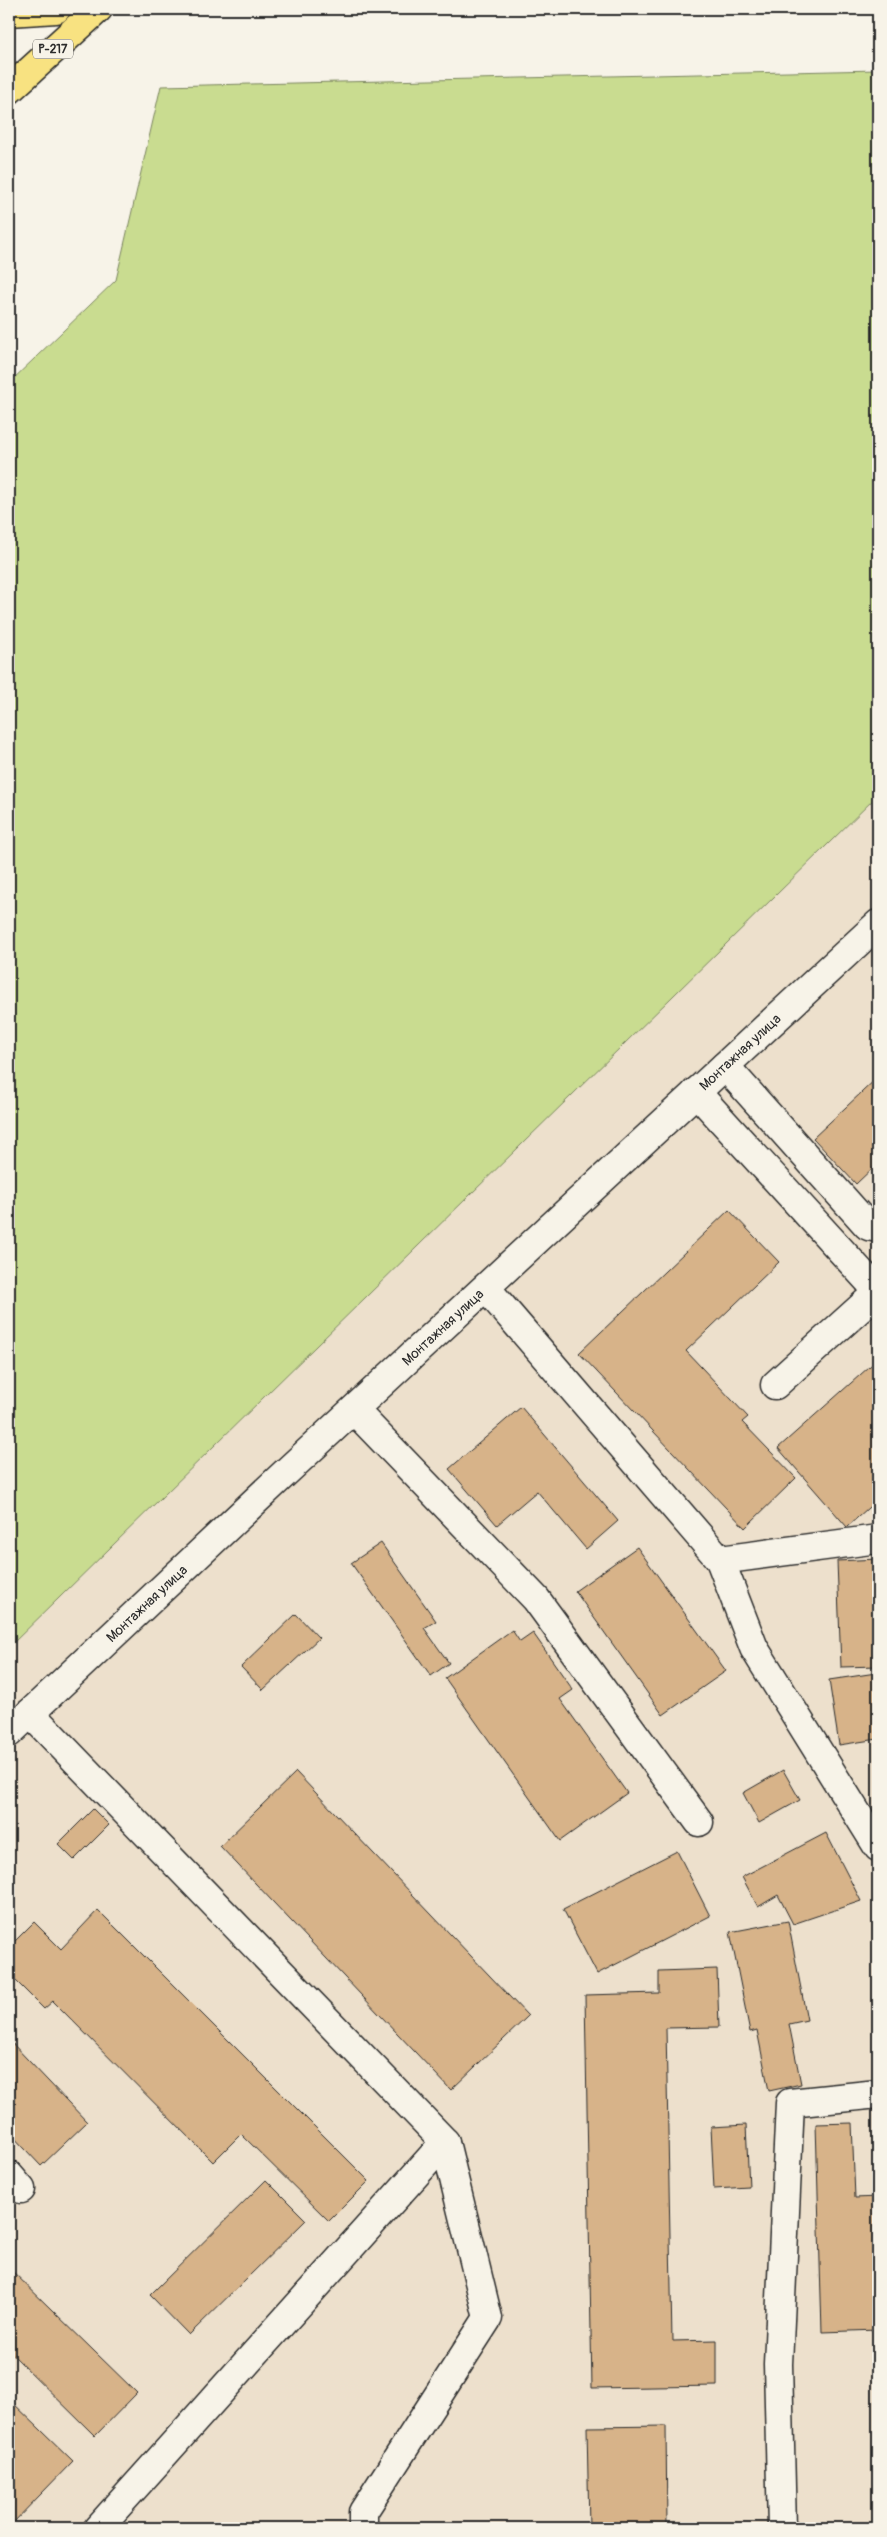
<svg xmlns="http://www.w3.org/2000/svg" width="887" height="2537" viewBox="0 0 887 2537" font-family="Pangolin,sans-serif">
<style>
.built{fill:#ede0cc}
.green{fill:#c9dc90;stroke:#7a845e}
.building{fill:#d7b389;stroke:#2b2b2b}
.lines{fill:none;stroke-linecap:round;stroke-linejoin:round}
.minor-casing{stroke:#2b2b2b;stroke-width:31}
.major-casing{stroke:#2b2b2b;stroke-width:31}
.highway-casing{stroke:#2b2b2b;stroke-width:31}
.minor{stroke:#f7f3e8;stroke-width:28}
.major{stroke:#f8e281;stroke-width:28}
.highway{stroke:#f8e281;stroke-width:28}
.labels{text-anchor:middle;stroke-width:5;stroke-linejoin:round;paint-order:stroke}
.shield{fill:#f7f3e8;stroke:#686764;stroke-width:1}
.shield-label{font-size:12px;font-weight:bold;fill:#2b2b2b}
.street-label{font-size:14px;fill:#2b2b2b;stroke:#f7f3e8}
</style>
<rect width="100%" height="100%" fill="#f7f3e8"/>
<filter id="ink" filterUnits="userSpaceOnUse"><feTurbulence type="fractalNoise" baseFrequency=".02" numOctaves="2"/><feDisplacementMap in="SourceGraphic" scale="10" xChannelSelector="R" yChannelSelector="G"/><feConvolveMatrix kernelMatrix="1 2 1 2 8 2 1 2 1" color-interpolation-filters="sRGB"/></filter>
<g filter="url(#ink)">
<path class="built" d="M 878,795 L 878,2528 L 9,2528 L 9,1647 Z"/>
<path class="green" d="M 878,70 L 878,795 L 9,1647 L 9,383 L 116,280 L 161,86 Z"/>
<path class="building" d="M 878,1077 L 878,1163 L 856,1184 L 813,1138 Z
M 729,1210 L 779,1262 L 686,1351 L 748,1417 L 742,1422 L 796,1478 L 745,1528 L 579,1353 Z
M 878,1359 L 878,1499 L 847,1527 L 778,1448 Z
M 521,1407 L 618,1521 L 586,1549 L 537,1491 L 497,1525 L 449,1469 Z
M 381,1543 L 436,1621 L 424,1628 L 449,1663 L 431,1676 L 351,1563 Z
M 637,1547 L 726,1671 L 663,1715 L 575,1591 Z
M 878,1559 L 878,1666 L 841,1667 L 837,1561 Z
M 296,1614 L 319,1638 L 263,1690 L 241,1667 Z
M 512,1630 L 520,1642 L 533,1633 L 573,1690 L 560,1699 L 627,1793 L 560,1841 L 445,1678 Z
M 876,1673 L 878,1739 L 839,1745 L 829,1680 Z
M 783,1770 L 800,1800 L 759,1823 L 743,1793 Z
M 296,1772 L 528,2016 L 451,2090 L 220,1846 Z
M 93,1809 L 109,1825 L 74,1860 L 58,1844 Z
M 826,1833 L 861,1901 L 793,1924 L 778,1895 L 758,1907 L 742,1877 Z
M 677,1851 L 710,1916 L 597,1974 L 563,1909 Z
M 98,1910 L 369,2181 L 329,2221 L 241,2134 L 213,2162 L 53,2001 L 44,2009 L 9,1974 L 9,1947 L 34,1922 L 61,1949 Z
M 788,1921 L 807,2020 L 789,2024 L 801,2084 L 769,2091 L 757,2030 L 750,2032 L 730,1932 Z
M 717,1969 L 719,2027 L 666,2028 L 672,2341 L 717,2340 L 717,2386 L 592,2388 L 585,1995 L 659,1993 L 659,1971 Z
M 9,2040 L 87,2122 L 41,2166 L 9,2132 Z
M 852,2123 L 855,2198 L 878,2197 L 878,2330 L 822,2332 L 816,2124 Z
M 746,2125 L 749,2187 L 714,2189 L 711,2127 Z
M 266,2180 L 306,2220 L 189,2335 L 150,2295 Z
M 9,2268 L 137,2393 L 95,2436 L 9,2351 Z
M 9,2399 L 73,2461 L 9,2527 Z
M 666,2426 L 667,2528 L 589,2528 L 587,2427 Z"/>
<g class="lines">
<defs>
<g id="minor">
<path d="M 725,1066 L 868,1226 L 878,1228"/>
<path d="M 696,1092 L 878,1291"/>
<path d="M 486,1288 L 720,1560 L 878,1539"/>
<path d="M 775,1385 L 878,1292"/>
<path d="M 354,1410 L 536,1599 L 699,1822"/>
<path d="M 720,1560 L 754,1648 L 878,1847"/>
<path d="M 30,1713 L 445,2142 L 488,2318 L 363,2512 L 363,2528"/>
<path id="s1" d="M 9,1733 L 285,1473 L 878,924"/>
<path d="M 9,2175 L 21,2189"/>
<path d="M 98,2528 L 445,2142"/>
<path d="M 782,2528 L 778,2364 L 790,2103 L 878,2094"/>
</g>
<path id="major" d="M 9,12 L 56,9"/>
<path id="highway" d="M 9,90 L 98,9"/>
</defs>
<use href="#minor" class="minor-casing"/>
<use href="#major" class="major-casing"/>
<use href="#highway" class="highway-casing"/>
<use href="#minor" class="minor"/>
<use href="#major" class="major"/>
<use href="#highway" class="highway"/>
</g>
</g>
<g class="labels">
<rect class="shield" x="33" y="39.5" width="40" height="19" rx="4"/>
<g class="shield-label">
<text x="53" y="53">Р-217</text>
</g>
<g class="street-label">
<text dy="5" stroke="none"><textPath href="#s1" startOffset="999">Монтажная улица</textPath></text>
<text dy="5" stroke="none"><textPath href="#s1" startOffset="594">Монтажная улица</textPath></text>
<text dy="5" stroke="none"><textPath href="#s1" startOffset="189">Монтажная улица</textPath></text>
</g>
</g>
<rect width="887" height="2537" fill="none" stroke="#f7f3e8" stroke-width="30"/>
<rect x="15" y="15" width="857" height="2507" fill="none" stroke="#2b2b2b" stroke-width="2" filter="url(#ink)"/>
</svg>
